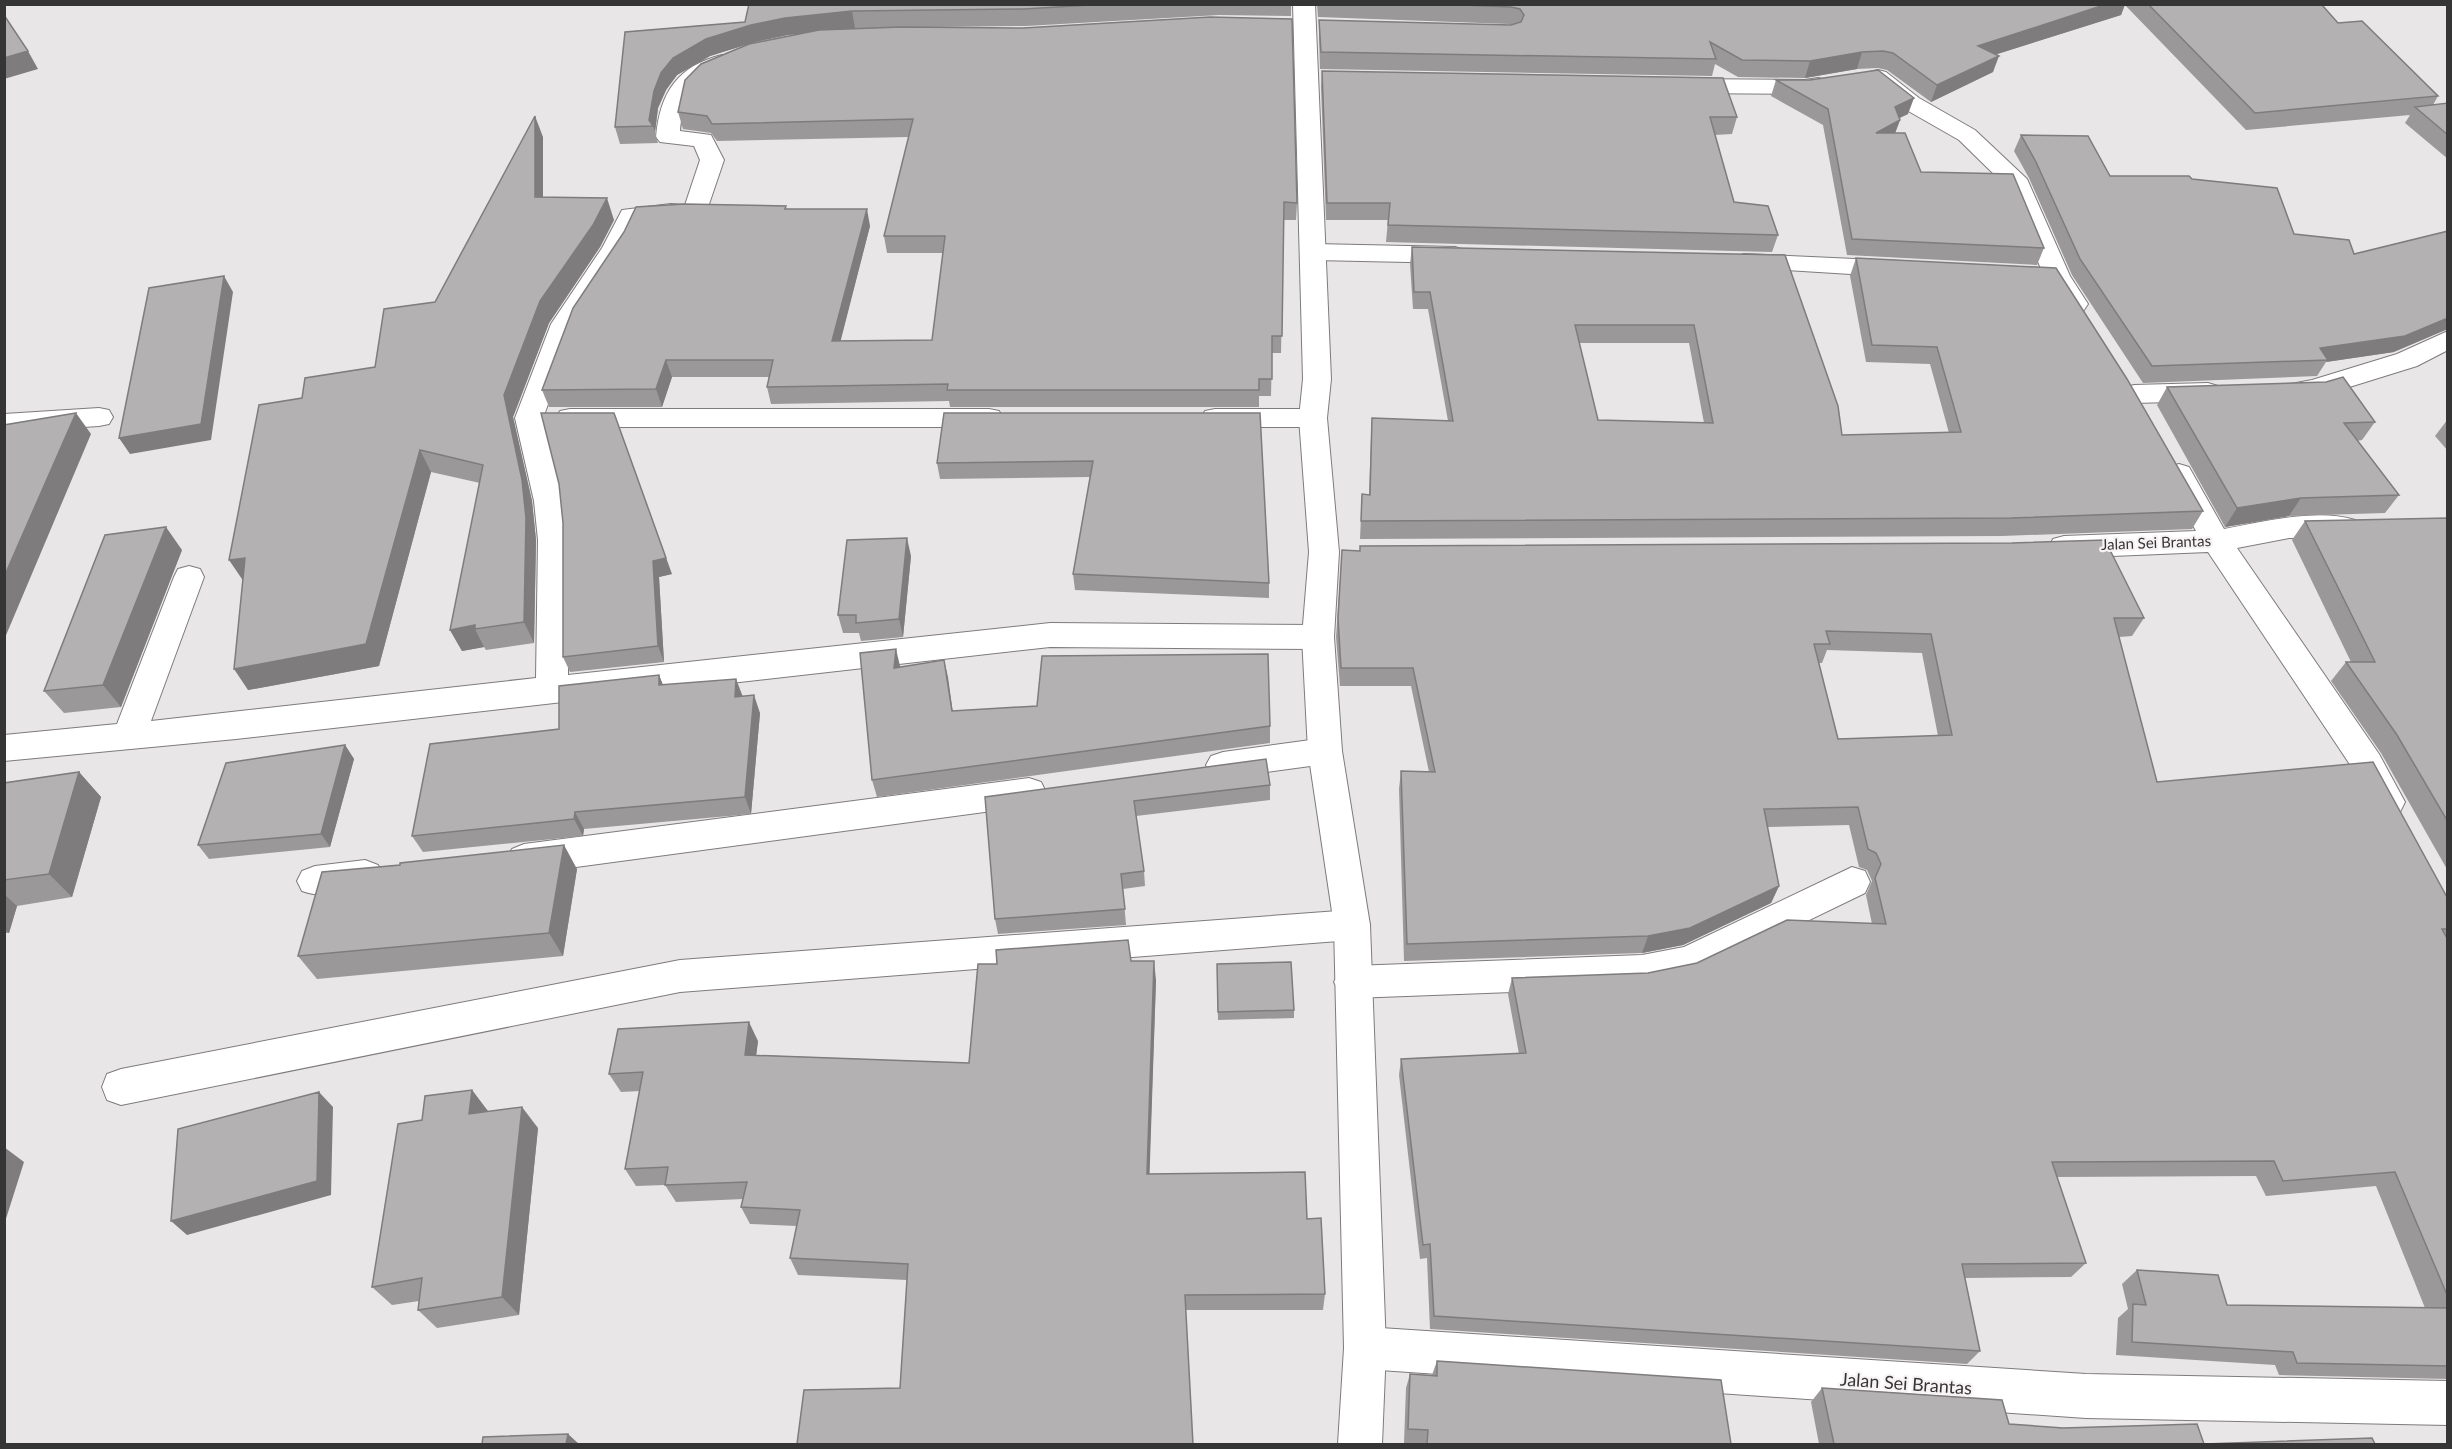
<svg xmlns="http://www.w3.org/2000/svg" width="2452" height="1449" viewBox="0 0 2452 1449" font-family="Lato,sans-serif">
<style>
.lines{fill:none;stroke-linecap:round;stroke-linejoin:round}
.minor-casing{stroke:#7e7b7d;stroke-width:2}
.major-casing{stroke:#7e7b7d;stroke-width:2}
.minor{fill:#fff;fill-rule:evenodd}
.major{fill:#fff;fill-rule:evenodd}
.wall{fill:#9b9899;fill-rule:evenodd}
.shaded-wall{fill:#7e7c7d}
.building{fill:#b4b1b2;stroke:#7e7c7d;stroke-width:1.5;fill-rule:evenodd}
.labels{text-anchor:middle;stroke-width:4.5;stroke-linejoin:round;paint-order:stroke}
.street-label{font-size:15px;fill:#363536;stroke:#f7f3f5}
.near-street-label{font-size:18px;fill:#363536;stroke:#f7f3f5}
</style>
<rect width="100%" height="100%" fill="#e9e6e8"/>
<g class="lines">
<defs>
<path id="minor" d="M 722,55 L 730,57 L 733,62 C 729,68 724,69 717,72 C 691,85 682,103 680,131 L 711,135 L 724,160 L 706,213 L 703,218 L 640,222 L 628,248 L 577,324 L 543,418 L 564,501 L 568,540 L 568,675 L 1050,623 L 1318,625 L 1329,629 L 1334,637 L 1329,645 L 1318,649 L 1050,647 L 236,739 L 4,761 L 4,735 L 117,724 L 174,577 L 178,569 L 189,566 L 200,569 L 204,577 L 151,721 L 536,678 L 538,540 L 534,501 L 515,418 L 551,324 L 602,248 L 622,210 L 671,204 L 685,205 L 700,160 L 694,146 L 660,142 L 656,137 C 660,93 677,66 722,55 Z
M 1878,70 L 1886,72 L 1919,98 L 1975,130 L 2027,179 L 2070,276 L 2088,304 L 2084,310 L 2075,312 L 2066,310 L 2044,276 L 2007,187 L 1959,140 L 1903,108 L 1870,82 L 1867,77 L 1870,72 Z
M 1818,78 L 1826,80 L 1829,85 L 1826,90 L 1805,94 L 1681,93 L 1673,91 L 1670,86 L 1673,81 L 1681,79 L 1805,80 Z
M 1314,244 L 1455,247 L 1464,250 L 1468,255 L 1464,260 L 1455,263 L 1314,260 L 1305,257 L 1301,252 L 1305,247 Z
M 1744,254 L 1899,261 L 1908,263 L 1912,269 L 1908,275 L 1899,277 L 1735,267 L 1731,262 L 1735,257 Z
M 2448,331 L 2448,350 L 2417,366 L 2314,398 L 2301,399 L 2291,396 L 2287,390 L 2291,384 L 2312,380 L 2397,354 Z
M 2208,383 L 2218,386 L 2222,392 L 2218,398 L 2208,401 L 2134,403 L 2124,400 L 2120,394 L 2124,388 L 2134,385 Z
M 99,408 L 109,410 L 113,417 L 109,424 L 99,426 L 4,432 L 4,414 Z
M 570,409 L 989,409 L 999,411 L 1003,418 L 999,425 L 989,427 L 570,427 L 560,425 L 556,418 L 560,411 Z
M 1215,409 L 1313,409 L 1323,411 L 1327,418 L 1323,425 L 1313,427 L 1215,427 L 1205,425 L 1201,418 L 1205,411 Z
M 2179,464 L 2189,467 L 2224,529 C 2263,522 2316,508 2355,520 L 2359,527 L 2355,534 L 2344,537 L 2289,538 L 2237,548 L 2379,754 L 2405,802 L 2400,812 L 2388,816 L 2376,812 L 2355,772 L 2208,552 L 2064,558 L 2053,555 L 2049,547 L 2053,539 L 2064,536 L 2196,531 L 2165,474 L 2169,467 Z
M 1325,738 L 1337,742 L 1342,751 L 1337,760 L 1325,764 L 1223,778 L 1211,774 L 1206,765 L 1211,756 L 1223,752 Z
M 1029,778 L 1041,782 L 1046,792 L 1041,802 L 1029,806 L 524,874 L 512,869 L 506,859 L 512,849 L 524,844 Z
M 365,860 L 378,865 L 383,875 L 378,885 C 356,893 324,899 302,891 L 297,881 L 302,871 L 315,866 Z
M 1852,867 L 1865,871 L 1870,882 L 1865,893 L 1690,978 L 1642,987 L 1353,998 L 1340,993 L 1334,982 L 1340,971 L 1353,966 L 1642,955 L 1684,947 Z
M 1352,910 L 1365,914 L 1370,925 L 1365,936 L 1352,940 L 680,992 L 121,1105 L 107,1100 L 102,1087 L 107,1074 L 121,1069 L 680,960 Z
M 1365,1327 L 2086,1374 L 2448,1381 L 2448,1425 L 2086,1418 L 1365,1369 L 1350,1363 L 1344,1348 L 1350,1333 Z"/>
<path id="major" d="M 1293,4 L 1315,4 L 1331,379 L 1327,418 L 1339,552 L 1334,637 L 1342,751 L 1370,925 L 1386,1348 L 1382,1444 L 1338,1444 L 1344,1348 L 1334,925 L 1308,751 L 1302,637 L 1309,552 L 1299,418 L 1303,379 Z"/>
</defs>
<use href="#minor" class="minor-casing"/>
<use href="#major" class="major-casing"/>
<use href="#minor" class="minor"/>
<use href="#major" class="major"/>
</g>
<path class="wall" d="M 749,4 L 1291,4 L 1291,16 L 1219,15 L 1026,26 L 930,27 L 1297,203 L 1296,220 L 1284,220 L 1281,353 L 1272,353 L 1271,396 L 1259,396 L 1259,407 L 950,407 L 949,401 L 771,404 L 767,387 L 769,377 L 672,377 L 662,407 L 549,407 L 542,390 L 787,209 L 870,226 L 840,341 L 932,340 L 943,253 L 887,253 L 884,236 L 909,137 L 717,141 L 711,133 L 683,129 L 678,112 L 748,44 L 710,56 L 677,75 L 666,90 L 658,108 L 655,132 L 658,143 L 620,144 L 615,127 L 625,32 L 745,22 ZM 797,34 L 749,43 L 788,35 Z
M 1317,4 L 2297,4 L 2338,23 L 2438,96 L 2433,105 L 2448,103 L 2448,159 L 2405,123 L 2410,115 L 2246,130 L 2125,5 L 2121,15 L 1997,54 L 1993,72 L 1931,102 L 1887,70 L 1878,68 L 1857,69 L 1805,78 L 1738,77 L 1715,64 L 1712,76 L 1320,69 L 1319,37 L 1319,20 L 1513,25 L 1509,24 L 1318,17 Z
M 1322,71 L 1737,117 L 1732,134 L 1715,135 L 1734,202 L 1778,235 L 1772,252 L 1386,242 L 1388,220 L 1326,220 L 1321,87 Z
M 1776,80 L 1908,114 L 1899,118 L 1900,120 L 1895,133 L 1921,172 L 2044,248 L 2037,265 L 1847,255 L 1823,125 L 1771,96 Z
M 2021,135 L 2110,176 L 2192,179 L 2294,234 L 2354,254 L 2394,352 L 2326,362 L 2317,376 L 2143,383 L 2072,275 L 2029,178 L 2014,151 Z
M 543,137 L 543,197 L 614,220 L 600,247 L 549,323 L 513,417 L 532,501 L 536,540 L 534,643 L 486,650 L 484,647 L 462,651 L 450,630 L 480,483 L 431,472 L 379,666 L 248,690 L 302,398 L 375,367 L 435,302 Z
M 1412,247 L 1785,255 L 1842,435 L 1949,433 L 1930,364 L 1866,362 L 1850,276 L 1856,258 L 2203,511 L 2192,529 L 2002,536 L 1360,539 L 1362,494 L 1369,495 L 1371,436 L 1372,418 L 1448,421 L 1428,309 L 1413,309 L 1410,264 ZM 1579,343 L 1689,343 L 1704,423 L 1598,420 Z
M 2167,387 L 2375,422 L 2362,440 L 2357,441 L 2399,495 L 2385,513 L 2289,516 L 2225,527 L 2157,405 Z
M 1260,413 L 1269,583 L 1269,598 L 1075,590 L 1073,574 L 1090,477 L 940,479 L 937,463 Z
M 2448,419 L 2448,451 L 2435,436 Z
M 2448,518 L 2448,871 L 2381,753 L 2331,681 L 2346,662 L 2351,662 L 2292,540 L 2305,521 Z
M 563,523 L 672,574 L 659,577 L 664,662 L 570,672 L 563,657 Z
M 182,550 L 121,707 L 64,713 L 44,691 Z
M 1342,550 L 2144,618 L 2132,636 L 2119,637 L 2157,782 L 2448,899 L 2448,1379 L 2279,1375 L 2275,1365 L 2116,1355 L 2118,1318 L 2128,1309 L 2122,1284 L 2137,1270 L 2227,1305 L 2425,1308 L 2376,1186 L 2266,1196 L 2256,1176 L 2057,1177 L 2086,1263 L 2071,1277 L 1965,1278 L 1980,1351 L 1967,1364 L 1430,1329 L 1427,1258 L 1420,1259 L 1399,1075 L 1401,1059 L 1519,1054 L 1508,994 L 1512,978 L 1648,973 L 1697,963 L 1872,924 L 1866,895 L 1872,881 L 1867,870 L 1859,867 L 1849,825 L 1767,827 L 1779,886 L 1771,903 L 1683,945 L 1642,953 L 1404,961 L 1399,789 L 1401,771 L 1429,772 L 1411,686 L 1340,686 L 1336,637 ZM 1827,650 L 1922,653 L 1938,736 L 1838,739 L 1819,663 L 1822,663 Z
M 911,556 L 903,637 L 861,641 L 859,633 L 843,633 L 838,615 Z
M 944,660 L 952,711 L 1270,726 L 1270,743 L 877,797 L 872,780 L 900,667 Z
M 659,675 L 663,685 L 743,696 L 760,713 L 751,814 L 584,829 L 583,836 L 423,852 L 412,836 L 559,729 Z
M 345,745 L 354,759 L 330,847 L 209,859 L 198,845 Z
M 79,772 L 101,797 L 72,897 L 17,906 L 9,933 L 4,933 L 4,783 Z
M 1270,785 L 1270,800 L 1136,816 L 1144,871 L 1145,886 L 1123,889 L 1126,925 L 998,934 L 995,919 L 985,797 Z
M 577,869 L 563,956 L 317,979 L 298,956 Z
M 1131,961 L 1156,980 L 1149,1174 L 1307,1219 L 1325,1294 L 1323,1310 L 1186,1310 L 900,1388 L 907,1280 L 798,1275 L 790,1258 L 797,1226 L 750,1224 L 741,1207 L 743,1199 L 676,1202 L 665,1185 L 636,1186 L 625,1169 L 640,1091 L 621,1092 L 609,1074 L 758,1041 L 756,1055 L 969,1063 Z
M 1217,964 L 1294,1010 L 1294,1018 L 1218,1020 Z
M 472,1090 L 488,1112 L 538,1128 L 519,1315 L 437,1328 L 418,1310 L 419,1301 L 392,1305 L 372,1287 L 422,1120 Z
M 1437,1361 L 1731,1444 L 1423,1444 L 1404,1443 L 1406,1388 L 1410,1374 L 1432,1375 Z
M 1822,1388 L 2009,1424 L 2204,1444 L 2375,1444 L 1819,1444 L 1811,1402 Z"/>
<path class="shaded-wall" d="M 2107,4 L 2125,4 L 2121,15 L 1972,62 L 1978,46 Z
M 852,11 L 855,28 L 788,35 L 755,42 L 710,56 L 677,75 L 666,90 L 658,108 L 655,132 L 653,126 L 649,120 L 654,91 L 661,73 L 673,58 L 706,39 L 751,25 L 785,18 Z
M 28,51 L 38,69 L 4,79 L 4,58 Z
M 1862,52 L 1857,69 L 1805,78 L 1810,61 Z
M 1999,56 L 1993,72 L 1931,102 L 1937,85 Z
M 1914,98 L 1908,114 L 1889,123 L 1895,107 Z
M 535,116 L 543,137 L 543,219 L 535,197 Z
M 1900,120 L 1894,136 L 1876,133 Z
M 607,198 L 614,220 L 600,247 L 549,323 L 513,417 L 532,501 L 536,540 L 534,643 L 524,622 L 504,395 L 540,301 Z
M 867,209 L 870,226 L 836,359 L 832,341 Z
M 224,276 L 233,292 L 211,440 L 130,454 L 119,438 Z
M 2448,318 L 2448,329 L 2394,352 L 2326,362 L 2328,360 L 2320,348 Z
M 666,360 L 672,377 L 662,407 L 656,389 Z
M 76,413 L 91,434 L 4,640 L 4,577 Z
M 614,413 L 672,574 L 659,577 L 664,662 L 658,646 Z
M 420,450 L 431,472 L 379,666 L 248,690 L 234,669 Z
M 2301,498 L 2289,516 L 2225,527 L 2237,508 Z
M 166,527 L 182,550 L 121,707 L 103,685 Z
M 907,538 L 911,556 L 903,637 L 899,619 Z
M 245,558 L 244,582 L 229,560 Z
M 475,625 L 475,629 L 484,647 L 462,651 L 450,630 Z
M 896,649 L 900,666 L 898,685 L 894,668 Z
M 944,660 L 948,677 L 955,728 L 952,711 Z
M 659,675 L 666,693 L 659,685 Z
M 736,679 L 743,697 L 735,697 Z
M 754,695 L 760,713 L 751,814 L 745,797 Z
M 345,745 L 354,759 L 330,847 L 321,834 Z
M 79,772 L 101,797 L 72,897 L 49,874 Z
M 575,812 L 584,829 L 583,836 L 574,819 Z
M 564,845 L 577,869 L 563,956 L 549,933 Z
M 1779,886 L 1771,903 L 1683,945 L 1642,953 L 1648,936 Z
M 4,894 L 17,906 L 9,933 L 4,929 Z
M 1154,961 L 1156,980 L 1149,1191 L 1147,1174 Z
M 749,1022 L 758,1041 L 754,1073 L 745,1055 Z
M 472,1090 L 488,1111 L 485,1135 L 469,1114 Z
M 319,1092 L 333,1107 L 331,1195 L 187,1235 L 171,1221 Z
M 522,1107 L 538,1128 L 519,1315 L 502,1297 Z
M 4,1147 L 24,1162 L 4,1225 Z
M 568,1434 L 579,1444 L 566,1444 Z"/>
<path class="building" d="M 749,4 L 1107,4 L 1024,9 L 852,11 L 785,18 L 751,25 L 706,39 L 673,58 L 661,73 L 654,91 L 649,120 L 653,126 L 615,127 L 625,32 L 745,22 Z
M 1438,4 L 2107,4 L 1978,46 L 1999,56 L 1937,85 L 1893,53 L 1883,51 L 1862,52 L 1810,61 L 1742,60 L 1710,42 L 1716,59 L 1321,52 L 1319,20 L 1511,25 L 1521,22 L 1524,15 L 1520,9 L 1511,7 Z
M 2148,4 L 2322,5 L 2338,23 L 2362,21 L 2438,96 L 2255,113 Z
M 4,15 L 28,51 L 4,58 Z
M 1210,17 L 1292,19 L 1297,203 L 1284,202 L 1282,336 L 1272,336 L 1272,379 L 1259,379 L 1259,390 L 947,390 L 948,384 L 767,387 L 773,360 L 666,360 L 656,389 L 542,390 L 573,308 L 624,232 L 636,207 L 684,204 L 786,206 L 785,209 L 867,209 L 832,341 L 932,340 L 945,236 L 884,236 L 913,119 L 712,124 L 707,116 L 678,112 L 685,80 L 701,64 L 749,44 L 819,30 L 901,27 L 1023,28 Z
M 1878,70 L 1914,98 L 1895,107 L 1900,120 L 1876,133 L 1905,133 L 1921,172 L 2013,174 L 2044,248 L 1852,239 L 1828,109 L 1776,80 L 1810,80 Z
M 1322,71 L 1723,78 L 1737,117 L 1710,117 L 1734,202 L 1768,206 L 1778,235 L 1388,225 L 1390,203 L 1327,203 Z
M 2448,103 L 2448,135 L 2415,107 Z
M 535,116 L 535,197 L 607,198 L 593,225 L 540,301 L 504,395 L 522,480 L 526,518 L 524,622 L 475,629 L 475,625 L 450,630 L 483,465 L 420,450 L 366,644 L 234,669 L 245,558 L 229,560 L 259,405 L 302,398 L 305,378 L 375,367 L 384,309 L 435,302 Z
M 2021,135 L 2088,136 L 2110,176 L 2189,176 L 2192,179 L 2277,188 L 2294,234 L 2349,240 L 2354,254 L 2448,231 L 2448,318 L 2405,336 L 2320,348 L 2328,360 L 2152,366 L 2080,259 L 2036,162 Z
M 1412,247 L 1785,255 L 1838,406 L 1842,435 L 1961,432 L 1937,347 L 1872,345 L 1856,258 L 2056,268 L 2127,379 L 2203,511 L 2011,518 L 1361,521 L 1362,494 L 1370,495 L 1372,418 L 1453,421 L 1430,292 L 1414,292 ZM 1575,325 L 1694,325 L 1713,423 L 1598,420 Z
M 224,276 L 201,424 L 119,438 L 149,288 Z
M 2343,377 L 2375,422 L 2344,423 L 2399,495 L 2301,498 L 2237,508 L 2167,387 L 2326,382 Z
M 76,413 L 4,577 L 4,425 Z
M 541,413 L 614,413 L 666,558 L 653,561 L 658,646 L 563,657 L 563,523 L 559,484 Z
M 944,413 L 1260,413 L 1269,583 L 1073,574 L 1093,461 L 937,463 Z
M 2448,518 L 2448,822 L 2397,735 L 2346,662 L 2375,662 L 2305,521 Z
M 166,527 L 103,685 L 44,691 L 105,535 Z
M 907,538 L 899,619 L 856,623 L 856,615 L 838,615 L 847,540 Z
M 2105,540 L 2144,618 L 2114,618 L 2157,782 L 2373,762 L 2448,899 L 2448,929 L 2442,929 L 2448,940 L 2448,1297 L 2395,1172 L 2283,1181 L 2274,1161 L 2052,1162 L 2086,1263 L 1962,1264 L 1980,1351 L 1434,1316 L 1430,1244 L 1423,1245 L 1401,1059 L 1526,1053 L 1512,978 L 1648,973 L 1697,963 L 1787,920 L 1886,924 L 1875,878 L 1881,864 L 1876,853 L 1868,849 L 1858,807 L 1764,809 L 1779,886 L 1690,928 L 1648,936 L 1407,944 L 1401,771 L 1435,772 L 1413,668 L 1341,668 L 1338,618 L 1342,550 L 1360,551 L 1360,546 L 2012,543 ZM 1826,631 L 1931,634 L 1952,735 L 1838,739 L 1814,644 L 1830,644 Z
M 896,649 L 894,668 L 944,660 L 952,711 L 1037,706 L 1042,656 L 1268,654 L 1270,726 L 872,780 L 860,653 Z
M 659,675 L 659,685 L 736,679 L 735,697 L 754,695 L 745,797 L 575,812 L 574,819 L 412,836 L 430,744 L 559,729 L 559,686 Z
M 345,745 L 321,834 L 198,845 L 226,763 Z
M 1266,759 L 1270,785 L 1134,801 L 1144,871 L 1121,874 L 1125,909 L 995,919 L 985,797 Z
M 79,772 L 49,874 L 4,880 L 4,783 Z
M 564,845 L 549,933 L 298,956 L 322,872 L 400,865 L 400,863 Z
M 1128,940 L 1131,961 L 1154,961 L 1147,1174 L 1305,1172 L 1307,1219 L 1321,1218 L 1325,1294 L 1185,1295 L 1193,1444 L 797,1444 L 804,1390 L 900,1388 L 908,1264 L 790,1258 L 800,1210 L 741,1207 L 747,1182 L 665,1185 L 668,1167 L 625,1169 L 643,1072 L 609,1074 L 618,1029 L 749,1022 L 745,1055 L 969,1063 L 978,964 L 997,964 L 996,950 Z
M 1291,962 L 1294,1010 L 1218,1012 L 1217,964 Z
M 472,1090 L 469,1114 L 522,1107 L 502,1297 L 418,1310 L 422,1278 L 372,1287 L 398,1124 L 422,1120 L 425,1096 Z
M 319,1092 L 317,1181 L 171,1221 L 178,1129 Z
M 2137,1270 L 2218,1275 L 2227,1305 L 2448,1308 L 2448,1366 L 2297,1363 L 2293,1352 L 2132,1342 L 2133,1304 L 2146,1305 Z
M 1437,1361 L 1721,1380 L 1731,1444 L 1427,1444 L 1428,1430 L 1408,1429 L 1410,1374 L 1437,1376 Z
M 1822,1388 L 2002,1400 L 2009,1424 L 2063,1428 L 2197,1424 L 2204,1444 L 2372,1438 L 2375,1444 L 1834,1444 Z
M 568,1434 L 566,1444 L 482,1444 L 483,1437 Z"/>
<g class="labels">
<g class="street-label">
<text transform="translate(2156 543) rotate(-2)" y="5">Jalan Sei Brantas</text>
</g>
<g class="near-street-label">
<text transform="translate(1906 1384) rotate(4)" y="6">Jalan Sei Brantas</text>
</g>
</g>
<rect width="2452" height="1449" fill="none" stroke="#363536" stroke-width="12"/>
</svg>
